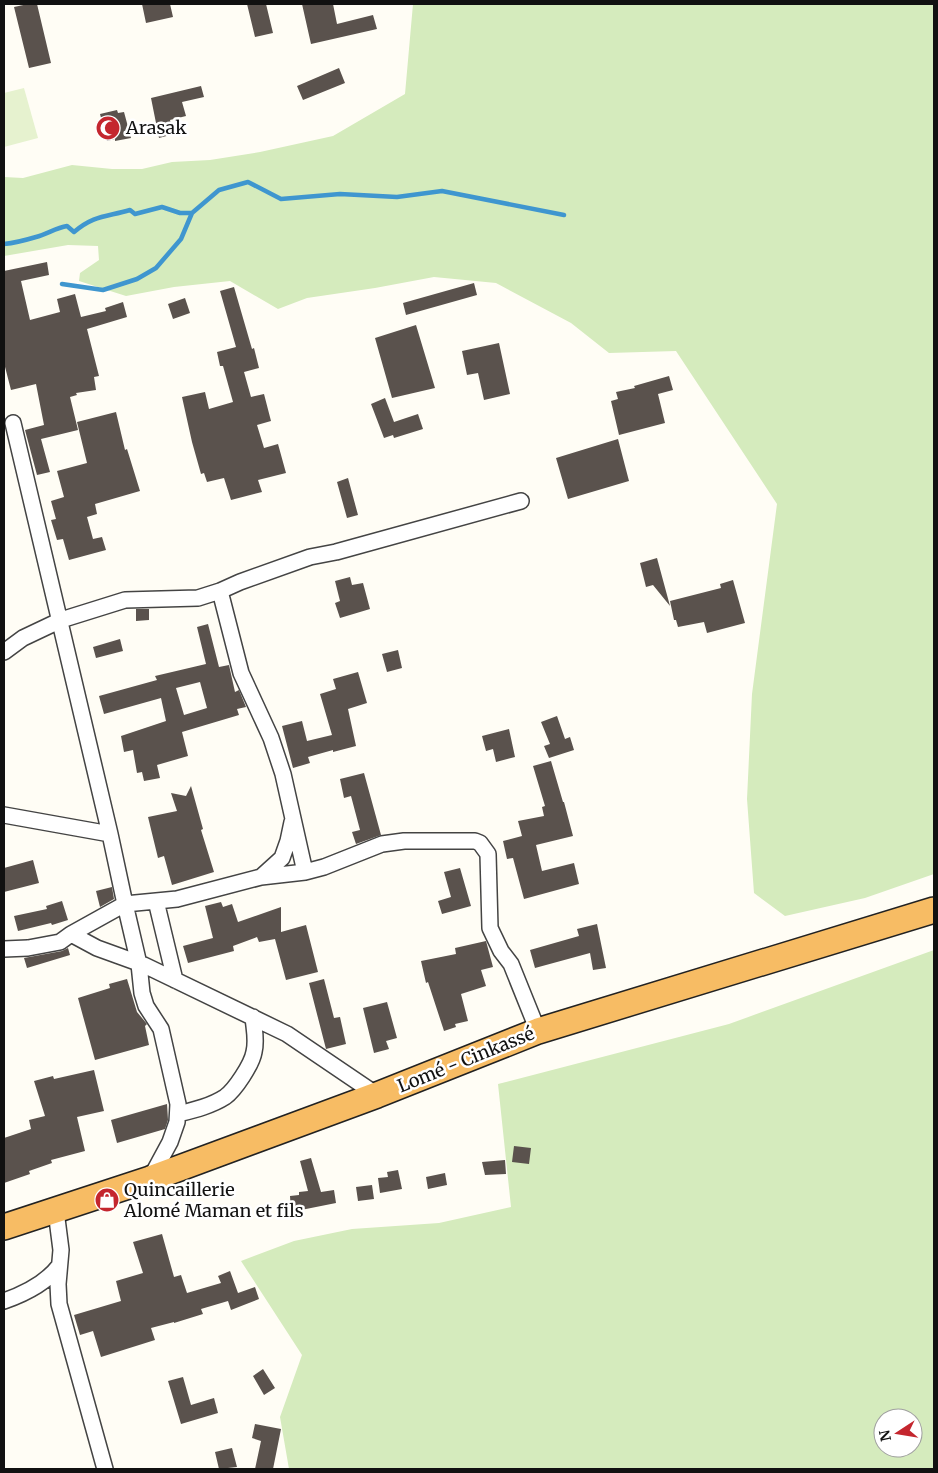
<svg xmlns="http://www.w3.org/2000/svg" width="938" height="1473" viewBox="0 0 938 1473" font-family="Merriweather,serif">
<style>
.green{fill:#d5ebbd;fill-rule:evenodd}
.pitch{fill:#e6f2cf}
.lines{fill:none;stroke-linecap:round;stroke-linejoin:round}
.stream{stroke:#3f96cf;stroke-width:4.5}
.building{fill:#5a524d;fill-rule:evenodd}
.minor-casing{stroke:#444;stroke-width:18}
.trunk-casing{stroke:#222;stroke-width:28}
.minor{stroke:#fff;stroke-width:15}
.trunk{stroke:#f7bc64;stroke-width:25}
.labels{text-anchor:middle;stroke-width:5;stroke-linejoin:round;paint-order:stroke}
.poi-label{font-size:18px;fill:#111;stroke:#fff;text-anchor:start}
.street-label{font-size:18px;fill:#111;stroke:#fff}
</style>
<rect width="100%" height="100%" fill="#fffdf5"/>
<path class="green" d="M 413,4 L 934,4 L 934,874 L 865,898 L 785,916 L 754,893 L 747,799 L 752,694 L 777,504 L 676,351 L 609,353 L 571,323 L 496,283 L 434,277 L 375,288 L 307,298 L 278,309 L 230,281 L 174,287 L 126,296 L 79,281 L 80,273 L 99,260 L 98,246 L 68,245 L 4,256 L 4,177 L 23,178 L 72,165 L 112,169 L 142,169 L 172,162 L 210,160 L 260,152 L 333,136 L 405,94 Z
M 934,950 L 934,1469 L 289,1469 L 280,1417 L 302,1355 L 241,1261 L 294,1241 L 352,1229 L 439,1223 L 511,1207 L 498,1084 L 729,1024 ZM 883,1418 L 913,1418 L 913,1448 L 883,1448 Z"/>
<path class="pitch" d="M 24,88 L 38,138 L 4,147 L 4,93 Z"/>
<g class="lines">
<path class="stream" d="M 4,244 C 14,243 26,240 36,237 C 47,234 56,228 67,226 L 74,232 C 94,215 106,217 130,210 L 135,214 L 162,207 L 180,213 L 192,213 L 219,190 L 248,182 L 281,199 L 340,194 L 397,197 L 442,191 L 564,215
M 62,284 L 103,290 L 137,279 L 156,268 L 181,239 L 192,213"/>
</g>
<path class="building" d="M 28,4 L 37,4 L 51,63 L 29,68 L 14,7 Z
M 142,4 L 170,4 L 173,17 L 146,23 Z
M 247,4 L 266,4 L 273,33 L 255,37 Z
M 302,4 L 333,4 L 337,24 L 373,15 L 377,29 L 311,44 Z
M 339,68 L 345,83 L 303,100 L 297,86 Z
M 201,86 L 204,97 L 182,102 L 186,116 L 170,120 L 174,134 L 159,138 L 151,98 Z
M 117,110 L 118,113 L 124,112 L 131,138 L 115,141 L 115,139 L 107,141 L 100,114 Z
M 47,262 L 49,275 L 21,281 L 30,320 L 60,312 L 57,299 L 75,294 L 81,317 L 106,311 L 105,308 L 123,302 L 127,317 L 87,329 L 99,376 L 94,377 L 96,390 L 76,393 L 77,395 L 70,397 L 78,430 L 41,439 L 50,472 L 37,475 L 25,430 L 44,425 L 36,384 L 11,390 L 4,363 L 4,271 Z
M 474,283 L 477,295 L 406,315 L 403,303 Z
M 234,287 L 252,349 L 254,348 L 259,368 L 244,372 L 251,397 L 264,394 L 271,421 L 257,425 L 264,448 L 278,444 L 286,473 L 258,480 L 262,492 L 231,500 L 224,478 L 207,482 L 204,473 L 201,474 L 192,442 L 182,397 L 205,392 L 209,409 L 233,402 L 223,366 L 220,366 L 217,352 L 236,347 L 220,291 Z
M 185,298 L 190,313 L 173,319 L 168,304 Z
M 416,325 L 435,388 L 392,398 L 375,338 Z
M 499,343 L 510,394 L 484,400 L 478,373 L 467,375 L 462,351 Z
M 669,376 L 673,390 L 658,394 L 665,423 L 619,435 L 611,401 L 618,399 L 616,392 L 635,388 L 634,386 Z
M 385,398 L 394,422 L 418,414 L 423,429 L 394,438 L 393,435 L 384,438 L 371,404 Z
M 116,412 L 125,450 L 127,449 L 140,491 L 95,504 L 97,514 L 87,517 L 93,539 L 102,537 L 106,550 L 69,560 L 63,539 L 57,540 L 51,520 L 56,519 L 51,501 L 64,497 L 57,471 L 87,463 L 77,422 Z
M 618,439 L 629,481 L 568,499 L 556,458 Z
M 348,478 L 358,515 L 347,518 L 337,482 Z
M 657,558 L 670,606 L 653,585 L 646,587 L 640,563 Z
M 350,577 L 352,585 L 363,583 L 370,609 L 340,618 L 335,603 L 340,601 L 335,581 Z
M 733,580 L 745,623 L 707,633 L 704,622 L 678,627 L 676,620 L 674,620 L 670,601 L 721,588 L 720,584 Z
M 136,609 L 149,609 L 149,620 L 136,621 Z
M 208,624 L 219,667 L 229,665 L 235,692 L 239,690 L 246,707 L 237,709 L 239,715 L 182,732 L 188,756 L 157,765 L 160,778 L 144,781 L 142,772 L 137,773 L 133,750 L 124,752 L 121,736 L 166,721 L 161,698 L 104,714 L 99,696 L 157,680 L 155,676 L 206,664 L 197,627 ZM 200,682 L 207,708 L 184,715 L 176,688 Z
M 120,639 L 123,651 L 96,658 L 93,647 Z
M 398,650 L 402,668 L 387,672 L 382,654 Z
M 358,672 L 367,703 L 348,709 L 356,746 L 333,752 L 333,750 L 308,757 L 310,763 L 293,768 L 282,726 L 302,721 L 307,741 L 332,735 L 320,694 L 336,689 L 333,679 Z
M 557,716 L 565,739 L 570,737 L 574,750 L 549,758 L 544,746 L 550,744 L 541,722 Z
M 509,729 L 515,757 L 496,762 L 493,749 L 486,751 L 482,736 Z
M 551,761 L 563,802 L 564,802 L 573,836 L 536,845 L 542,871 L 574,863 L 579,884 L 524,899 L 513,858 L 507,859 L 503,841 L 522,836 L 518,821 L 544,816 L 542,807 L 545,806 L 533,766 Z
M 364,773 L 381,835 L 356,844 L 352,832 L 360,830 L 351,796 L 344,798 L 340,779 Z
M 191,786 L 203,829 L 201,830 L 214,872 L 172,885 L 164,856 L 158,858 L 148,817 L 177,811 L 171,793 L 186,796 Z
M 33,860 L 39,883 L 4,892 L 4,868 Z
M 460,868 L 471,906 L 442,914 L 438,901 L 451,897 L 444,872 Z
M 112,887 L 114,899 L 100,907 L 96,891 Z
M 62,901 L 68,920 L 52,925 L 51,923 L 18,931 L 14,916 L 47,909 L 46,906 Z
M 221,902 L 223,907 L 232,904 L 238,922 L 281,907 L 281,932 L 306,925 L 318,972 L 286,980 L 275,939 L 259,942 L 257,937 L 233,946 L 234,951 L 188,963 L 183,946 L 213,938 L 205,906 Z
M 597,924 L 606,968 L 593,970 L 590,953 L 535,968 L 530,950 L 579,936 L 577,929 Z
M 486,941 L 493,967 L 481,970 L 486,986 L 461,994 L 468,1021 L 455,1024 L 456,1027 L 444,1031 L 428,982 L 426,983 L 421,961 L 456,954 L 455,948 Z
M 68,948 L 70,955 L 27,968 L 24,958 L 62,951 Z
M 127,979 L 137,1012 L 147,1024 L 145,1026 L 149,1045 L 95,1060 L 78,998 L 110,988 L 109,984 Z
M 324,979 L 334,1018 L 340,1017 L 346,1044 L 326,1049 L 309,983 Z
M 387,1002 L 397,1038 L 386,1041 L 389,1049 L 374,1053 L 363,1008 Z
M 94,1070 L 104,1111 L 77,1117 L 85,1151 L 51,1160 L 52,1163 L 29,1171 L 30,1174 L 4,1183 L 4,1138 L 31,1129 L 29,1120 L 45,1116 L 34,1081 L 53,1076 L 54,1079 Z
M 167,1104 L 168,1120 L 165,1129 L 117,1143 L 111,1120 Z
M 514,1146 L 531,1148 L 529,1164 L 512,1162 Z
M 311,1158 L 321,1192 L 334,1190 L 336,1203 L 291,1212 L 290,1196 L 299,1195 L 299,1192 L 308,1191 L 300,1161 Z
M 505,1160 L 506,1174 L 485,1175 L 482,1162 Z
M 398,1170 L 402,1189 L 380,1193 L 378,1178 L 388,1177 L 387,1172 Z
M 445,1173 L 447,1185 L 428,1189 L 426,1177 Z
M 372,1185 L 374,1199 L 358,1201 L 356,1187 Z
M 162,1234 L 174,1277 L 181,1275 L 187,1293 L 221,1283 L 218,1276 L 230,1271 L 238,1293 L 255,1287 L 259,1299 L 231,1310 L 228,1301 L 201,1309 L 203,1314 L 174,1323 L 174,1322 L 151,1328 L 155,1340 L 101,1357 L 93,1331 L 80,1335 L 74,1315 L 121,1301 L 116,1281 L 143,1273 L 133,1242 Z
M 263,1369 L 275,1388 L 264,1395 L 253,1376 Z
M 183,1377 L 191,1405 L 214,1398 L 218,1413 L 181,1424 L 168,1381 Z
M 255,1424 L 281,1429 L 273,1469 L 255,1469 L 261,1441 L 252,1438 Z
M 232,1448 L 237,1467 L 219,1469 L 215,1452 Z"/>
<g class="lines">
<defs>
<path id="minor" d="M 13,423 L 110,834 L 125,904 L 139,964 L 142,993 L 146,1006 L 161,1029 L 178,1104 L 177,1122 L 170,1142 L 150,1179
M 220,591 L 241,673 L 271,738 L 283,774 L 305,872
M 4,652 L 23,638 L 61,620 L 125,600 L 198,598 L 220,591 L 240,582 L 310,557 L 336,552 L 521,501
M 4,815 L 110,834
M 261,877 L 282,858 L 288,841 L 292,822
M 156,901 L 175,980
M 71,934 L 125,904 L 177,899 L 261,877 L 305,872 L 324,867 L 382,844 L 404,841 L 475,841 L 480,843 L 488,854 L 490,928 L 501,951 L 511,964 L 538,1031
M 4,949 L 28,948 L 60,942 L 71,934 L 97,948 L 144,965 L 287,1034 L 377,1095
M 178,1114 C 194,1110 211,1106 225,1097 C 235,1090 252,1064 254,1052 C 257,1040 254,1029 253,1017
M 56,1211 L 61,1250 L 58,1284 L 59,1304 L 105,1469
M 4,1301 C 24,1294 46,1283 59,1266"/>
<path id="trunk" d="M 4,1227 L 150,1179 L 377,1095 L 538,1031 L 934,910"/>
</defs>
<use href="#minor" class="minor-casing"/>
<use href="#trunk" class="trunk-casing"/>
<use href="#minor" class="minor"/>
<use href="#trunk" class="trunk"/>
</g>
<defs>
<symbol id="mosque-disc" viewBox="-11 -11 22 22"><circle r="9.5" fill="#c4262e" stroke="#fff"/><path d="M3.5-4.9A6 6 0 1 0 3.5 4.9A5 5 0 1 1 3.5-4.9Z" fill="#fff"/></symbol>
<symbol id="shop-disc" viewBox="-11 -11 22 22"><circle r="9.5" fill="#c4262e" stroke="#fff"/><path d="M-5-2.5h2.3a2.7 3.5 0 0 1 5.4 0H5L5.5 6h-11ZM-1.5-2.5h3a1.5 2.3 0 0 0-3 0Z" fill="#fff"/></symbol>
</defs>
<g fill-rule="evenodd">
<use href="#mosque-disc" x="94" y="114" width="28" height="28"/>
<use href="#shop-disc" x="93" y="1186" width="28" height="28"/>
</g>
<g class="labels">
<g class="poi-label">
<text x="126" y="134">Arasak</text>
<text x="124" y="1196">Quincaillerie<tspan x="124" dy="21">Alomé Maman et fils</tspan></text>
</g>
<g class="street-label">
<text transform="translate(466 1060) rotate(-22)" y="6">Lomé - Cinkassé</text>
</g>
</g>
<rect width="938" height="1473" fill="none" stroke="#111111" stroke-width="10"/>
<g transform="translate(898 1433) rotate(258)"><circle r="24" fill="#ffffff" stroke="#a0a0a0"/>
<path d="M0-4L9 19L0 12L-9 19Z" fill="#c4262e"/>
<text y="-8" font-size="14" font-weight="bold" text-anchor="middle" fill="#111111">N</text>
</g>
</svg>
